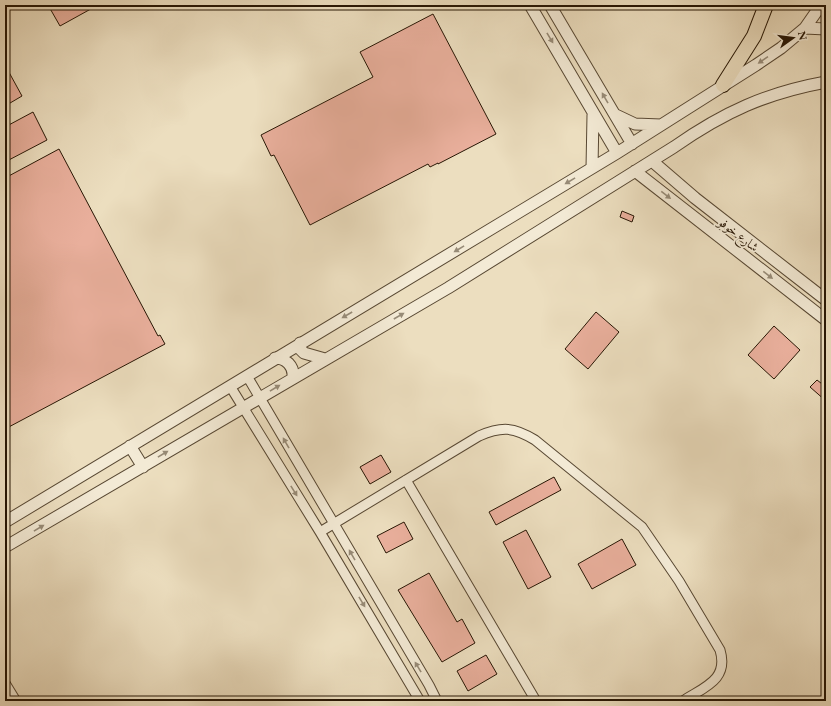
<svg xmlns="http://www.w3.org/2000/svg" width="831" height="706" viewBox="0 0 831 706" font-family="'EB Garamond',Amiri,serif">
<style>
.building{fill:#e9af9c;stroke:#271604}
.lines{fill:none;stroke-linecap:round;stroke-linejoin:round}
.minor-casing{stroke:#584833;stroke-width:11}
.tertiary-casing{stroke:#584833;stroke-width:13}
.primary-casing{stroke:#271604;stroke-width:16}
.minor{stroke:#f3ead5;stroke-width:9}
.tertiary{stroke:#f3ead5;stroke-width:11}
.primary{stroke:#ecdebf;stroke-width:14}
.oneway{fill:#978b77}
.labels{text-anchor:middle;stroke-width:3.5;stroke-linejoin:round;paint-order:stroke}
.street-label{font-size:13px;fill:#271604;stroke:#f3ead5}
</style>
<rect width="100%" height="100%" fill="#ecdebf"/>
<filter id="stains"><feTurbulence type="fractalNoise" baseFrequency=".005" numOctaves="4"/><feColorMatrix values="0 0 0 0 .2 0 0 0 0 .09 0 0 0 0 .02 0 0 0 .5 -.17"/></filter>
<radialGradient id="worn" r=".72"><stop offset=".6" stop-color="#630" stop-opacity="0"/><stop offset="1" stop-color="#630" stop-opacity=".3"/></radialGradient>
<path class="building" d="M 48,5 L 98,5 L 60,26 Z
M 433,14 L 496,134 L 438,164 L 438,163 L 430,167 L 428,164 L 310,225 L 274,155 L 271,156 L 261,135 L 373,77 L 360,52 Z
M 5,65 L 22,96 L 5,106 Z
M 33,112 L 47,140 L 5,162 L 5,127 Z
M 59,149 L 158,336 L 160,335 L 165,344 L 5,429 L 5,178 Z
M 622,211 L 634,216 L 632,222 L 620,217 Z
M 596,312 L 619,332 L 588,369 L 565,349 Z
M 774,326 L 800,350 L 774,379 L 748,355 Z
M 817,380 L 826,387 L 826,401 L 810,387 Z
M 381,455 L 391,472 L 370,484 L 360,467 Z
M 554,477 L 561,490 L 496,525 L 489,512 Z
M 404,522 L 413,539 L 386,553 L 377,536 Z
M 526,530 L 551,577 L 528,589 L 503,542 Z
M 622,539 L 636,565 L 592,589 L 578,564 Z
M 429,573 L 457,622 L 462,619 L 475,643 L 442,662 L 398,590 Z
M 486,655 L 497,674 L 468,691 L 457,671 Z"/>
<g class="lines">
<defs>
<path id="minor" d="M 247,376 L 429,685 L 437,701
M 230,386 L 320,532 L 420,701
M 406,480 L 536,701
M 320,532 L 479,436 C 502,426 514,427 535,440 L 642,527 L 679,581 L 720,650 C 729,680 704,687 683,701
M 5,683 L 16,701"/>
<path id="tertiary" d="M 530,5 L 617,153
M 550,5 L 632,144
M 805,28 L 826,29
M 616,115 L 635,124 L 661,125
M 652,161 L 695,198 L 826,300
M 592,168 L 593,115
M 635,171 L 826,320
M 300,343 L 300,349 L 304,353 L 325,359
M 275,358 C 286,358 294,366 293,377
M 130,446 L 143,467
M 5,522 L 617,153 L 756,65 L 781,48 L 805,28 L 821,5
M 5,547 L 448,288 L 674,147 C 724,112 766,93 826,82"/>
<path id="primary" d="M 723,85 L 754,36 L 766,5"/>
</defs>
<use href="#minor" class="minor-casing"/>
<use href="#tertiary" class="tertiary-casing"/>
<use href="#primary" class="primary-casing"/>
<use href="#minor" class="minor"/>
<use href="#tertiary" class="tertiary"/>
<use href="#primary" class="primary"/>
</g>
<defs><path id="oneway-solid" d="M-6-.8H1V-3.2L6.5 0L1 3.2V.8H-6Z"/></defs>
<g class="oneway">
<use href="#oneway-solid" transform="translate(550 38) rotate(59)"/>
<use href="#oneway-solid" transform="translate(763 60) rotate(146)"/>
<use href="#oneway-solid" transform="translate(605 98) rotate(-120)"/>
<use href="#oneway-solid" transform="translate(570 181) rotate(149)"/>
<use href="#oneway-solid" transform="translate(666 195) rotate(38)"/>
<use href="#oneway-solid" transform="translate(459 249) rotate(149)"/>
<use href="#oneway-solid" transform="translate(768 275) rotate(38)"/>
<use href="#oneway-solid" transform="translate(347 315) rotate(150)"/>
<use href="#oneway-solid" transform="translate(399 316) rotate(-30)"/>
<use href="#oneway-solid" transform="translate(275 388) rotate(-31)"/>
<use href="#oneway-solid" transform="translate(286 443) rotate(-120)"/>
<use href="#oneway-solid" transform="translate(163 454) rotate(-31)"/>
<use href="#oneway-solid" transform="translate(294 491) rotate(58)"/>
<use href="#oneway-solid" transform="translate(39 528) rotate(-31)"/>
<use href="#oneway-solid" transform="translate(352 555) rotate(-120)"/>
<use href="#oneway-solid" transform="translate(362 602) rotate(59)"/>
<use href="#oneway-solid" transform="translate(418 667) rotate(-121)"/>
</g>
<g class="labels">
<g class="street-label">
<text transform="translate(739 234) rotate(38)" y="5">شارع خوفو</text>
</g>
</g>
<rect width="831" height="706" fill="none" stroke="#ecdebf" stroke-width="20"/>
<rect x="6" y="6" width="819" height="694" fill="none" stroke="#271604" stroke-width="2"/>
<rect x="10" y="10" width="811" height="686" fill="none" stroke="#271604"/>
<g transform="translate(793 38) rotate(76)" stroke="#f3ead5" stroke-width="3" paint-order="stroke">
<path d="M0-3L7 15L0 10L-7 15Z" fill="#271604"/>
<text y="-6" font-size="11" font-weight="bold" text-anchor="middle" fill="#271604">N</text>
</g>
<rect width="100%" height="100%" filter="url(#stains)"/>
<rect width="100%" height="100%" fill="url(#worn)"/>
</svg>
